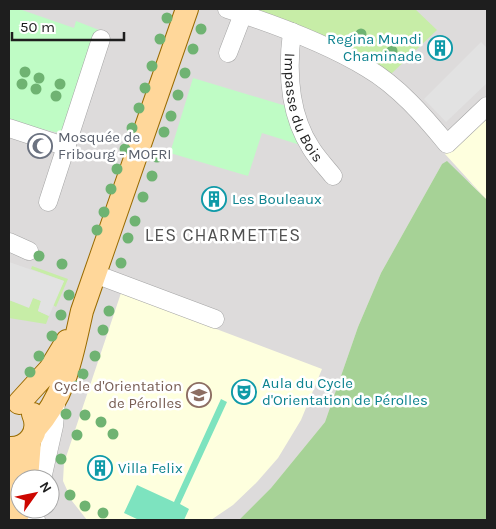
<svg xmlns="http://www.w3.org/2000/svg" width="496" height="529" viewBox="0 0 496 529" font-family="Karla,sans-serif">
<style>
.residential{fill:#dddbdb;fill-rule:evenodd}
.education{fill:#feffde}
.grass{fill:#c7eda7}
.forest{fill:#a6d296}
.park{fill:#bffcc5}
.pitch{fill:#7de3bf}
.parking{fill:#e2e2e2}
.lines{fill:none;stroke-linecap:round;stroke-linejoin:round}
.minor-casing{stroke:#a5a5a5;stroke-width:19}
.major-casing{stroke:#996b00;stroke-width:24}
.minor{stroke:#fff;stroke-width:18}
.major{stroke:#ffd79a;stroke-width:22}
.tree{fill:#6fb372}
.labels{text-anchor:middle;stroke-width:5;stroke-linejoin:round;paint-order:stroke}
.culture-label{font-size:15px;fill:#0d838f;stroke:#fff;text-anchor:start}
.street-label{font-size:15px;fill:#1e1e1e;stroke:#fff}
.worship-label{font-size:15px;fill:#5b616d;stroke:#fff;text-anchor:start}
.education-label{font-size:15px;fill:#785e54;stroke:#fff;text-anchor:end}
.quarter-label{font-size:18px;letter-spacing:1px;fill:#515151;stroke:#fff}
</style>
<rect width="100%" height="100%" fill="#f0ece4"/>
<path class="residential" d="M 9,9 L 487,9 L 487,200 L 472,184 L 442,164 L 381,273 L 358,327 L 325,422 L 271,488 L 239,520 L 9,520 ZM 20,479 L 50,479 L 50,509 L 20,509 Z"/>
<path class="education" d="M 487,112 L 487,200 L 445,154 L 452,144 Z
M 121,293 L 322,369 L 301,420 L 278,458 L 257,482 L 233,505 L 211,520 L 87,520 L 72,501 L 63,481 L 64,463 Z"/>
<path class="grass" d="M 255,9 L 415,9 L 437,30 L 390,75 C 344,42 307,27 255,9 Z
M 32,266 L 68,279 L 56,307 L 53,305 L 64,281 L 31,269 Z
M 33,297 L 41,301 L 38,311 L 49,316 L 46,324 L 9,318 L 9,300 L 29,307 Z"/>
<path class="forest" d="M 447,161 L 487,200 L 487,520 L 239,520 L 271,488 L 325,422 L 358,327 L 381,273 L 442,164 Z"/>
<path class="park" d="M 9,9 L 19,9 L 74,28 L 76,21 L 99,30 L 63,134 L 9,121 Z
M 193,78 L 296,109 L 310,148 L 262,133 L 248,176 L 170,153 Z"/>
<path class="pitch" d="M 221,399 L 227,402 L 180,504 L 189,509 L 184,520 L 139,520 L 124,513 L 137,485 L 174,502 Z"/>
<path class="parking" d="M 481,42 L 487,48 L 487,83 L 446,122 L 424,99 Z
M 9,262 L 64,281 L 49,316 L 38,311 L 41,301 L 33,298 L 29,308 L 9,300 Z"/>
<g class="lines">
<defs>
<g id="minor">
<path d="M 227,9 C 274,24 324,42 367,68 C 398,86 424,116 447,144 L 487,106"/>
<path id="s1" d="M 292,32 C 287,71 289,114 311,148 C 317,158 326,167 333,176"/>
<path d="M 228,53 L 243,14"/>
<path d="M 9,128 L 67,147"/>
<path d="M 48,202 L 101,39"/>
<path d="M 9,242 L 29,251"/>
<path d="M 95,274 L 215,319"/>
<path d="M 42,479 L 54,426 L 56,403"/>
<path d="M 23,509 L 18,514 L 36,520"/>
</g>
<path id="major" d="M 19,403 L 50,369 L 67,341
M 35,429 C 66,395 72,355 82,311 L 187,9
M 9,448 C 28,449 41,432 33,414
M 9,454 L 18,485 L 18,514
M 27,479 L 30,441"/>
</defs>
<use href="#minor" class="minor-casing"/>
<use href="#major" class="major-casing"/>
<use href="#minor" class="minor"/>
<use href="#major" class="major"/>
</g>
<g class="tree">
<circle cx="167" cy="18" r="5.5"/>
<circle cx="201" cy="29" r="5.5"/>
<circle cx="361" cy="34" r="5.5"/>
<circle cx="160" cy="39" r="5.5"/>
<circle cx="382" cy="40" r="5.5"/>
<circle cx="193" cy="49" r="5.5"/>
<circle cx="392" cy="51" r="5.5"/>
<circle cx="152" cy="66" r="5.5"/>
<circle cx="25" cy="72" r="5.5"/>
<circle cx="185" cy="73" r="5.5"/>
<circle cx="39" cy="78" r="5.5"/>
<circle cx="22" cy="84" r="5.5"/>
<circle cx="60" cy="84" r="5.5"/>
<circle cx="145" cy="88" r="5.5"/>
<circle cx="36" cy="89" r="5.5"/>
<circle cx="178" cy="95" r="5.5"/>
<circle cx="56" cy="96" r="5.5"/>
<circle cx="139" cy="108" r="5.5"/>
<circle cx="171" cy="116" r="5.5"/>
<circle cx="132" cy="128" r="5.5"/>
<circle cx="164" cy="132" r="5.5"/>
<circle cx="125" cy="149" r="5.5"/>
<circle cx="157" cy="157" r="5.5"/>
<circle cx="117" cy="169" r="5.5"/>
<circle cx="152" cy="176" r="5.5"/>
<circle cx="111" cy="189" r="5.5"/>
<circle cx="143" cy="197" r="5.5"/>
<circle cx="104" cy="212" r="5.5"/>
<circle cx="135" cy="221" r="5.5"/>
<circle cx="97" cy="230" r="5.5"/>
<circle cx="128" cy="238" r="5.5"/>
<circle cx="39" cy="256" r="5.5"/>
<circle cx="121" cy="263" r="5.5"/>
<circle cx="62" cy="264" r="5.5"/>
<circle cx="69" cy="295" r="5.5"/>
<circle cx="109" cy="311" r="5.5"/>
<circle cx="61" cy="315" r="5.5"/>
<circle cx="103" cy="330" r="5.5"/>
<circle cx="52" cy="336" r="5.5"/>
<circle cx="39" cy="356" r="5.5"/>
<circle cx="95" cy="356" r="5.5"/>
<circle cx="30" cy="372" r="5.5"/>
<circle cx="83" cy="374" r="5.5"/>
<circle cx="77" cy="386" r="5.5"/>
<circle cx="66" cy="414" r="5.5"/>
<circle cx="85" cy="415" r="5.5"/>
<circle cx="101" cy="422" r="5.5"/>
<circle cx="113" cy="434" r="5.5"/>
<circle cx="77" cy="435" r="5.5"/>
<circle cx="61" cy="459" r="5.5"/>
<circle cx="70" cy="495" r="5.5"/>
<circle cx="85" cy="506" r="5.5"/>
<circle cx="103" cy="513" r="5.5"/>
</g>
<defs>
<symbol id="building-ring" viewBox="-11 -11 22 22"><circle r="9.5" fill="#fff" stroke="#0f9aa8" stroke-width="1.5"/><path d="M-4-6H4V6H1V3H-1V6H-4ZM-2.5-4.3h1.7v1.8h-1.7ZM.8-4.3h1.7v1.8H.8ZM-2.5-1h1.7V.8h-1.7ZM.8-1h1.7V.8H.8Z" fill="#0f9aa8"/></symbol>
<symbol id="mosque-ring" viewBox="-11 -11 22 22"><circle r="9.5" fill="#fff" stroke="#6b7280" stroke-width="1.5"/><path d="M3.5-4.9A6 6 0 1 0 3.5 4.9A5 5 0 1 1 3.5-4.9Z" fill="#6b7280"/></symbol>
<symbol id="theatre-ring" viewBox="-11 -11 22 22"><circle r="9.5" fill="#fff" stroke="#0f9aa8" stroke-width="1.5"/><path d="M-5-5.5Q0-4 5-5.5V0Q5 5 0 6Q-5 5-5 0ZM-3.3-2.5H-1v1.5H-3.3ZM1-2.5H3.3v1.5H1ZM-2.8 1Q0 5.5 2.8 1Z" fill="#0f9aa8"/></symbol>
<symbol id="school-ring" viewBox="-11 -11 22 22"><circle r="9.5" fill="#fff" stroke="#8d6e63" stroke-width="1.5"/><path d="M0-5L7-2L0 1L-7-2ZM-4 1L0 2.5L4 1V4Q0 6-4 4Z" fill="#8d6e63"/></symbol>
</defs>
<g fill-rule="evenodd">
<use href="#building-ring" x="426" y="34" width="28" height="28"/>
<use href="#mosque-ring" x="26" y="132" width="28" height="28"/>
<use href="#building-ring" x="200" y="185" width="28" height="28"/>
<use href="#theatre-ring" x="230" y="378" width="28" height="28"/>
<use href="#school-ring" x="185" y="381" width="28" height="28"/>
<use href="#building-ring" x="86" y="454" width="28" height="28"/>
</g>
<g class="labels">
<g class="culture-label">
<text x="422" y="44" text-anchor="end">Regina Mundi<tspan x="422" dy="17">Chaminade</tspan></text>
<text x="232" y="204">Les Bouleaux</text>
<text x="262" y="388">Aula du Cycle<tspan x="262" dy="17">d'Orientation de Pérolles</tspan></text>
<text x="118" y="473">Villa Felix</text>
</g>
<g class="street-label">
<text dy="5" stroke="none"><textPath href="#s1" startOffset="78">Impasse du Bois</textPath></text>
</g>
<g class="worship-label">
<text x="58" y="142">Mosquée de<tspan x="58" dy="17">Fribourg - MOFRI</tspan></text>
</g>
<g class="education-label">
<text x="182" y="391">Cycle d'Orientation<tspan x="182" dy="17">de Pérolles</tspan></text>
</g>
<g class="quarter-label">
<text x="223" y="241">LES CHARMETTES</text>
</g>
</g>
<rect width="496" height="529" fill="none" stroke="#1e1e1e" stroke-width="20"/>
<g transform="translate(35 494) rotate(57)"><circle r="24" fill="#ffffff" stroke="#a5a5a5"/>
<path d="M0-4L9 19L0 12L-9 19Z" fill="#cd0600"/>
<text y="-8" font-size="14" font-weight="bold" text-anchor="middle" fill="#1e1e1e">N</text>
</g>
<path d="M12 32v8h112v-8" fill="none" stroke="#1e1e1e" stroke-width="2.5"/>
<text x="20" y="32" font-size="15" fill="#1e1e1e" stroke="#ffffff" stroke-width="4" paint-order="stroke">50 m</text>
</svg>
